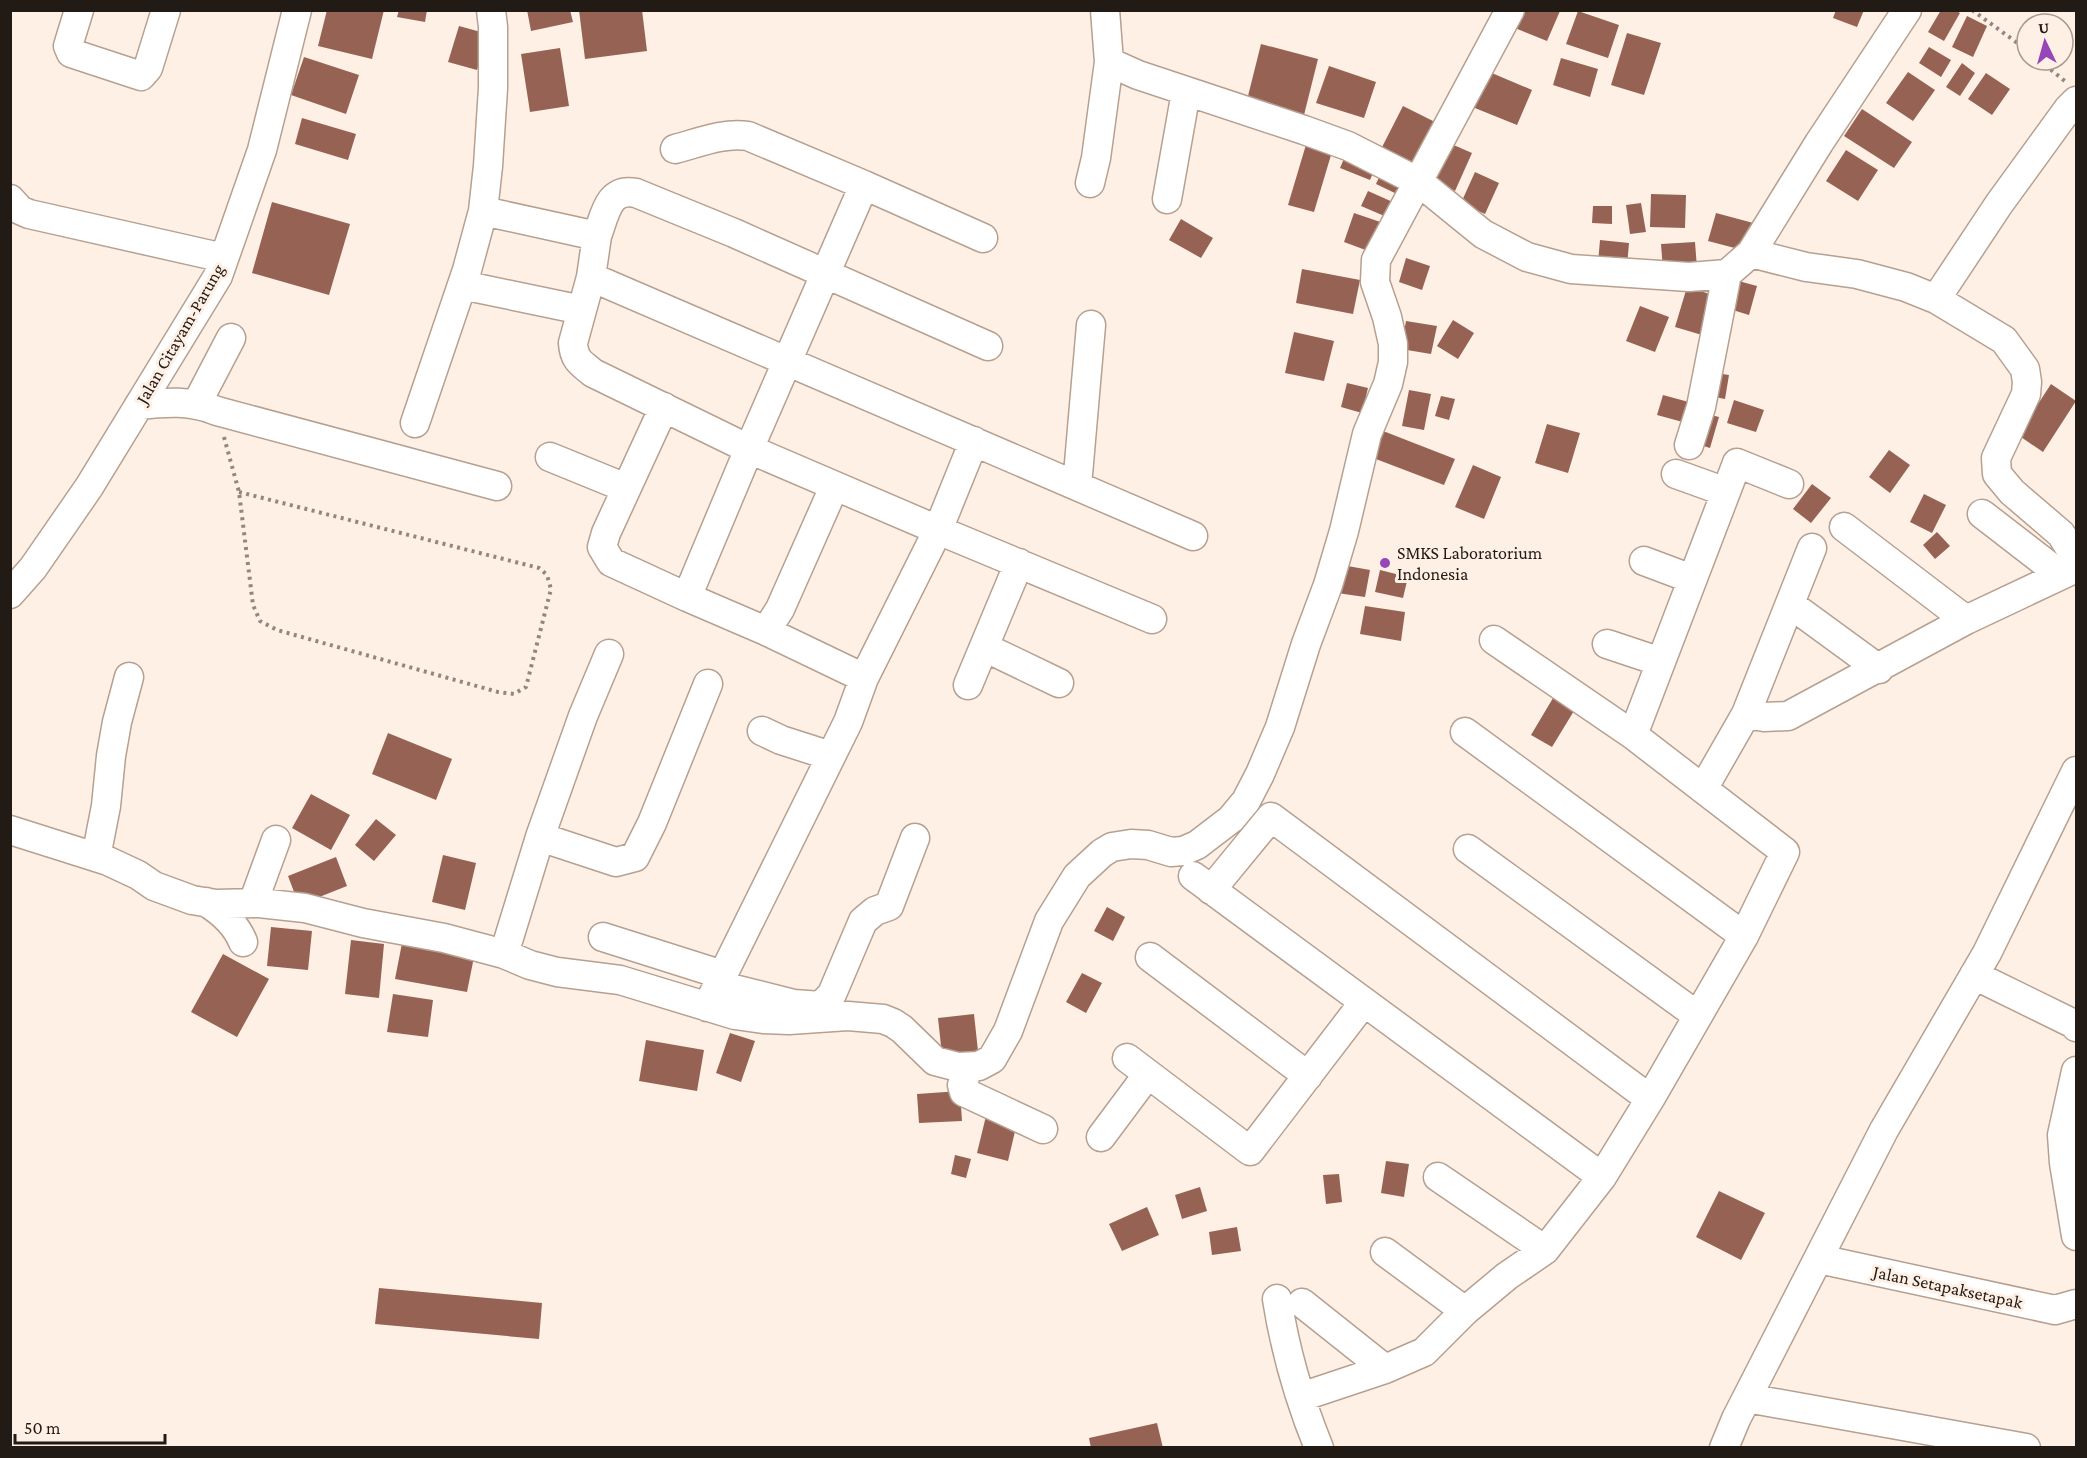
<svg xmlns="http://www.w3.org/2000/svg" width="2087" height="1458" viewBox="0 0 2087 1458" font-family="'Crimson Pro',serif">
<style>
.building{fill:#966253}
.lines{fill:none;stroke-linecap:round;stroke-linejoin:round}
.minor-casing{stroke:#b6a090;stroke-width:31}
.path{stroke:#92877f;stroke-width:4;stroke-dasharray:3 4.5;stroke-linecap:butt}
.minor{stroke:#fff;stroke-width:28}
.poi-dot{fill:#9646b6;stroke:#fff0e6;stroke-width:2}
.labels{text-anchor:middle;stroke-width:6;stroke-linejoin:round;paint-order:stroke}
.street-label{font-size:18px;fill:#221a14;stroke:#fff0e6}
.poi-label{font-size:18px;fill:#221a14;stroke:#fff0e6;text-anchor:start}
</style>
<rect width="100%" height="100%" fill="#fff0e6"/>
<path class="building" d="M 327,10 L 384,10 L 372,59 L 318,46 Z
M 399,10 L 427,10 L 425,22 L 397,17 Z
M 527,10 L 570,10 L 573,22 L 531,31 Z
M 579,10 L 642,10 L 647,51 L 585,59 Z
M 1516,10 L 1560,11 L 1547,41 L 1510,26 Z
M 1836,10 L 1864,10 L 1857,27 L 1833,18 Z
M 1941,10 L 1955,10 L 1960,13 L 1944,41 L 1928,32 Z
M 1578,11 L 1619,25 L 1608,58 L 1566,44 Z
M 1967,16 L 1987,26 L 1973,57 L 1952,47 Z
M 459,26 L 488,34 L 477,70 L 448,62 Z
M 1627,33 L 1661,43 L 1644,95 L 1611,85 Z
M 1261,44 L 1318,59 L 1303,119 L 1246,104 Z
M 1929,47 L 1951,60 L 1941,77 L 1919,63 Z
M 560,48 L 569,106 L 530,112 L 521,54 Z
M 304,57 L 359,75 L 346,114 L 291,95 Z
M 1561,58 L 1598,69 L 1590,97 L 1553,85 Z
M 1962,63 L 1975,73 L 1960,96 L 1946,87 Z
M 1329,66 L 1376,82 L 1364,118 L 1316,103 Z
M 1480,68 L 1532,90 L 1517,125 L 1465,104 Z
M 1908,72 L 1935,90 L 1913,121 L 1886,103 Z
M 1986,73 L 2010,89 L 1992,115 L 1968,99 Z
M 1403,106 L 1441,125 L 1418,172 L 1379,153 Z
M 1862,109 L 1912,142 L 1894,168 L 1844,136 Z
M 302,118 L 356,134 L 348,160 L 295,144 Z
M 1308,138 L 1334,145 L 1314,212 L 1288,205 Z
M 1449,143 L 1472,153 L 1455,191 L 1433,181 Z
M 1846,150 L 1878,170 L 1858,201 L 1826,181 Z
M 1346,154 L 1376,166 L 1370,180 L 1340,168 Z
M 1383,169 L 1406,180 L 1399,195 L 1376,184 Z
M 1475,172 L 1499,183 L 1485,214 L 1461,203 Z
M 1368,191 L 1395,203 L 1389,218 L 1361,206 Z
M 1651,194 L 1686,195 L 1685,228 L 1650,227 Z
M 272,202 L 350,224 L 329,295 L 252,273 Z
M 1641,203 L 1646,232 L 1630,234 L 1626,205 Z
M 1593,206 L 1612,206 L 1612,224 L 1592,223 Z
M 1354,213 L 1389,225 L 1379,255 L 1344,242 Z
M 1716,213 L 1757,224 L 1750,252 L 1708,241 Z
M 1181,219 L 1213,238 L 1201,258 L 1169,240 Z
M 1600,240 L 1629,243 L 1627,266 L 1598,263 Z
M 1695,242 L 1697,268 L 1663,270 L 1661,244 Z
M 1406,258 L 1430,266 L 1422,290 L 1399,282 Z
M 1302,269 L 1360,280 L 1353,314 L 1296,303 Z
M 1731,279 L 1757,286 L 1749,315 L 1723,307 Z
M 1687,287 L 1713,295 L 1702,335 L 1675,327 Z
M 1640,306 L 1669,317 L 1655,352 L 1626,341 Z
M 1453,320 L 1474,333 L 1458,359 L 1437,346 Z
M 1406,321 L 1437,326 L 1431,354 L 1401,349 Z
M 1294,332 L 1334,341 L 1324,381 L 1285,373 Z
M 1709,372 L 1729,375 L 1725,399 L 1705,395 Z
M 1347,383 L 1368,388 L 1362,413 L 1341,407 Z
M 2051,384 L 2076,401 L 2043,452 L 2018,435 Z
M 1409,390 L 1431,394 L 1424,430 L 1402,426 Z
M 1663,395 L 1696,404 L 1690,424 L 1657,415 Z
M 1441,396 L 1455,399 L 1449,420 L 1435,416 Z
M 1734,400 L 1764,410 L 1756,432 L 1727,423 Z
M 1703,413 L 1719,417 L 1710,448 L 1694,443 Z
M 1547,424 L 1580,433 L 1568,473 L 1535,463 Z
M 1378,429 L 1455,459 L 1444,485 L 1368,456 Z
M 1889,450 L 1910,465 L 1890,493 L 1869,477 Z
M 1473,465 L 1501,477 L 1484,519 L 1455,507 Z
M 1812,484 L 1831,498 L 1811,523 L 1793,509 Z
M 1924,494 L 1946,505 L 1932,533 L 1910,522 Z
M 1937,532 L 1950,546 L 1935,559 L 1923,545 Z
M 1342,565 L 1370,570 L 1365,597 L 1337,593 Z
M 1380,570 L 1408,577 L 1403,598 L 1375,592 Z
M 1365,606 L 1405,612 L 1401,641 L 1360,634 Z
M 1559,688 L 1580,701 L 1552,747 L 1531,735 Z
M 388,733 L 452,759 L 436,800 L 372,774 Z
M 311,794 L 350,815 L 331,850 L 292,828 Z
M 376,819 L 396,835 L 374,861 L 355,845 Z
M 443,855 L 476,863 L 465,910 L 432,902 Z
M 336,857 L 347,886 L 299,905 L 288,876 Z
M 1107,907 L 1125,917 L 1113,941 L 1094,931 Z
M 271,927 L 312,931 L 308,970 L 267,966 Z
M 403,938 L 475,952 L 467,992 L 395,979 Z
M 351,940 L 384,944 L 379,998 L 345,994 Z
M 223,954 L 269,979 L 237,1037 L 191,1012 Z
M 1082,973 L 1102,983 L 1086,1013 L 1066,1002 Z
M 393,994 L 433,1000 L 428,1037 L 387,1032 Z
M 974,1014 L 978,1051 L 942,1055 L 938,1018 Z
M 730,1033 L 755,1041 L 741,1082 L 716,1073 Z
M 646,1040 L 704,1050 L 697,1091 L 639,1081 Z
M 960,1091 L 962,1121 L 919,1123 L 917,1094 Z
M 986,1116 L 1017,1123 L 1008,1161 L 977,1153 Z
M 955,1155 L 971,1159 L 966,1178 L 951,1174 Z
M 1386,1161 L 1409,1164 L 1404,1197 L 1381,1193 Z
M 1339,1174 L 1342,1202 L 1326,1204 L 1323,1175 Z
M 1200,1187 L 1207,1211 L 1182,1219 L 1175,1195 Z
M 1719,1191 L 1765,1213 L 1741,1260 L 1696,1237 Z
M 1147,1207 L 1159,1235 L 1122,1251 L 1109,1224 Z
M 1237,1227 L 1241,1251 L 1212,1255 L 1209,1232 Z
M 379,1288 L 542,1303 L 539,1339 L 375,1324 Z
M 1157,1423 L 1163,1448 L 1091,1448 L 1089,1438 Z"/>
<g class="lines">
<defs>
<path id="minor" d="M 79,10 L 68,46 L 71,53 L 141,76 L 148,68 L 166,10
M 1105,10 L 1109,62 L 1138,75 L 1304,130 L 1348,146 L 1419,182 L 1483,234 L 1527,257 L 1571,269 L 1689,277 L 1727,274 L 1751,253 L 1819,143 L 1907,10
M 675,149 C 698,143 724,132 748,136 L 864,185
M 1090,183 L 1096,158 L 1109,62
M 10,199 L 20,210 L 29,214 L 224,258
M 1167,199 L 1186,92
M 483,211 L 597,236 C 605,215 608,187 636,193 L 734,233 L 988,346
M 597,236 L 591,277 L 573,343 C 574,360 581,363 593,373 L 749,449 L 938,530 L 864,678 L 848,722 L 707,1007
M 1751,253 L 1806,267 L 1857,274 L 1906,287 L 1936,299 L 2004,340 L 2025,369 L 2027,382 L 2026,394 L 1996,458 L 1997,474 L 2012,492 L 2061,534 L 2076,558
M 591,277 L 1193,536
M 462,285 L 582,310
M 1936,299 L 1999,204 L 2068,109 L 2076,101
M 139,405 C 166,402 191,400 217,411 L 497,486
M 196,405 L 231,338
M 664,407 L 606,533 L 602,547 L 611,562 L 687,597
M 415,423 L 467,270 L 483,211 L 488,166 L 493,88 L 493,27 L 491,10
M 974,441 L 938,530 L 1152,619
M 1689,445 L 1701,407 L 1727,274
M 550,457 L 626,488
M 1676,474 L 1726,492
M 1077,486 L 1091,325
M 834,487 L 780,609 L 766,631 L 687,597 L 749,449 L 864,185 L 983,238
M 1982,514 L 2061,575
M 1844,527 L 1966,620
M 1644,561 L 1692,579
M 10,594 L 33,568 L 89,487 L 218,276 L 262,150 L 297,10
M 1790,604 L 1879,669
M 766,631 L 864,678
M 1607,644 L 1661,662
M 984,647 L 1059,683
M 968,685 L 1019,563
M 1746,714 L 1812,548
M 762,731 L 781,740 L 831,756
M 1465,732 L 1744,936
M 1633,735 L 1737,463 L 1789,484
M 1703,789 L 1746,714 L 1764,717 L 1788,716 L 1966,620 L 2072,570
M 10,830 L 108,861 L 138,875 L 154,886 L 192,900 L 216,904 L 259,903 L 305,908 L 363,923 L 444,938 L 504,954 L 530,965 L 557,972 L 620,980 L 735,1015 L 763,1019 L 789,1020 L 848,1016 L 883,1019 L 893,1023 L 902,1029 L 935,1061 L 958,1067 L 979,1066 L 992,1059 L 1008,1031 L 1049,921 L 1077,876 L 1102,853 L 1112,847 L 1131,844 L 1148,845 L 1171,852 L 1183,851 L 1197,845 L 1231,819 L 1246,801 L 1260,774 L 1280,727 L 1306,644 L 1328,585 L 1344,531 L 1367,434 L 1388,384 L 1393,362 L 1393,344 L 1387,317 L 1375,282 L 1376,260 L 1510,10
M 540,837 L 616,862 L 635,857 L 652,823 L 708,684
M 1468,849 L 1698,1016
M 96,857 L 106,806 L 111,756 L 117,722 L 129,677
M 1193,876 L 1602,1177
M 1211,890 L 1271,817 L 1650,1099
M 206,902 C 222,912 236,924 243,942
M 253,903 L 276,840
M 603,937 L 723,975
M 504,954 L 540,837 L 583,716 L 609,654
M 1150,957 L 1308,1076
M 1974,975 L 2074,1024 L 2076,1027
M 718,985 L 794,1004 L 821,1006 L 832,994 L 863,921 L 875,911 L 889,906 L 915,838
M 1127,1058 L 1250,1151 L 1364,1002
M 969,1067 L 962,1085 L 964,1092 L 1043,1129
M 2076,1071 L 2062,1135 L 2064,1163 L 2076,1236
M 1101,1137 L 1148,1074
M 1438,1177 L 1545,1250
M 1385,1252 L 1465,1311
M 1819,1259 L 2055,1310 L 2076,1304
M 1277,1299 C 1285,1350 1299,1399 1319,1448
M 1302,1303 L 1385,1369
M 1301,1397 L 1385,1369 L 1424,1352 L 1465,1311 L 1507,1276 L 1545,1250 L 1602,1177 L 1650,1099 L 1744,936 L 1785,852 L 1633,735 L 1494,640
M 1747,1398 L 2026,1448
M 1724,1448 L 1736,1419 L 1884,1130 L 1987,953 L 2076,771"/>
</defs>
<use href="#minor" class="minor-casing"/>
<path class="path" d="M 1972,10 L 2027,50
M 2039,60 L 2066,82
M 224,437 L 239,492 L 253,605 L 260,621 L 277,630 L 498,692 L 514,694 L 526,687 L 551,589 L 547,575 L 539,568 L 239,492"/>
<use href="#minor" class="minor"/>
</g>
<circle class="poi-dot" cx="1385" cy="563" r="6"/>
<g class="labels">
<g class="street-label">
<text transform="translate(180 334) rotate(-60)" y="6">Jalan Citayam-Parung</text>
<text transform="translate(1948 1287) rotate(12)" y="6">Jalan Setapaksetapak</text>
</g>
<g class="poi-label">
<text x="1397" y="559">SMKS Laboratorium<tspan x="1397" dy="21">Indonesia</tspan></text>
</g>
</g>
<rect width="2087" height="1458" fill="none" stroke="#221a14" stroke-width="24"/>
<g transform="translate(2045 42) rotate(355)"><circle r="28" fill="#fff0e6" stroke="#a79a92" stroke-width="1.5"/>
<path d="M0-4.5L10 22L0 15L-10 22Z" fill="#9646b6"/>
<text y="-9" font-size="16" font-weight="bold" text-anchor="middle" fill="#221a14">U</text>
</g>
<path d="M15 1434v9h150v-9" fill="none" stroke="#221a14" stroke-width="3"/>
<text x="24" y="1434" font-size="18" fill="#221a14" stroke="#fff0e6" stroke-width="4.5" paint-order="stroke">50 m</text>
</svg>
